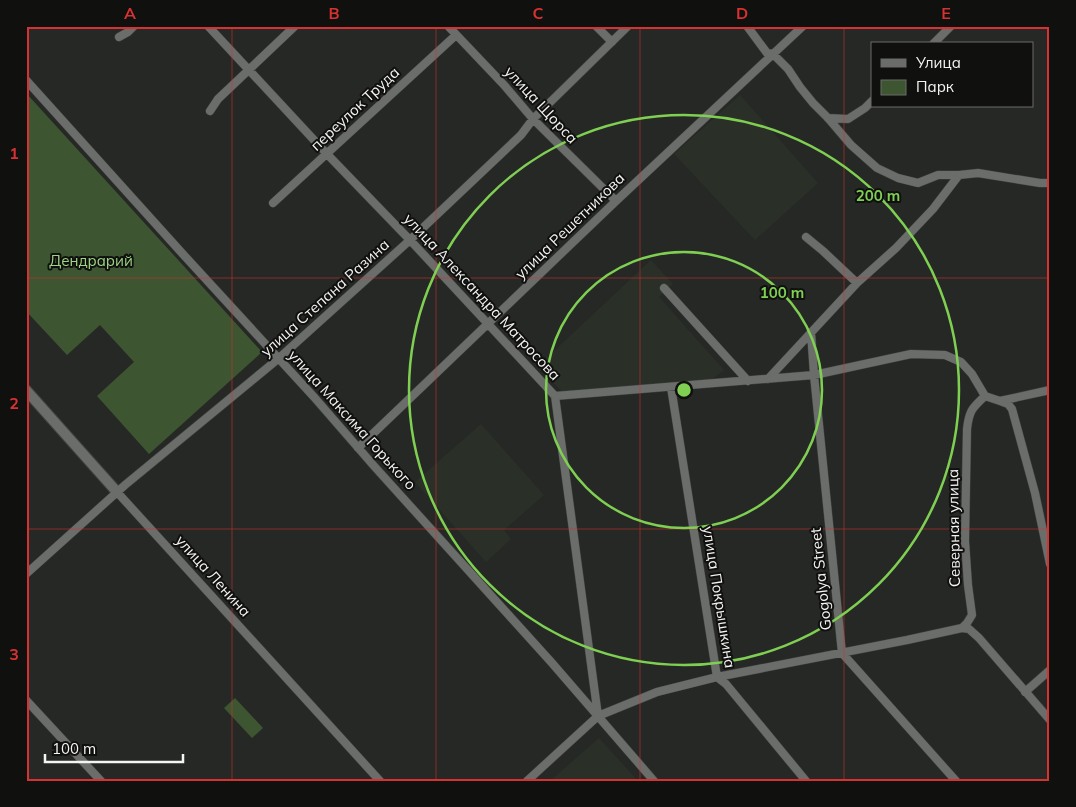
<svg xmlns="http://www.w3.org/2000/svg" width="1076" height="807" viewBox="0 0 1076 807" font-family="Mulish,sans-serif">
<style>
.built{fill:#2a3028}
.green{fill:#3d5631}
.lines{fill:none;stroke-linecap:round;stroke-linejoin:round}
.minor-casing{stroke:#414340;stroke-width:9}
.tertiary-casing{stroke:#414340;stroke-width:12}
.minor{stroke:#6b6d6a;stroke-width:8}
.tertiary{stroke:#6b6d6a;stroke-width:10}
.grid{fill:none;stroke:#d73232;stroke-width:1;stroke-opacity:0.55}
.ring{fill:none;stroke:#7fd052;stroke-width:2.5}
.labels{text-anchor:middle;stroke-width:4;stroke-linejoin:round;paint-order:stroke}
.street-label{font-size:15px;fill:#f3f4f3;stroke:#10100f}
.park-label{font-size:15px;fill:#9ed485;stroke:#10100f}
.centre{fill:#7fd052;stroke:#10100f;stroke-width:2.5}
.ring-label{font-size:15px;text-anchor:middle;font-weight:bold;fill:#7fd052;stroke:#10100f;stroke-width:4;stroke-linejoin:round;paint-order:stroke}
.neatline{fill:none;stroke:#d73232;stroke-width:2}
.grid-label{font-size:16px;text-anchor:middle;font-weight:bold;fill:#d73232}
</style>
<rect width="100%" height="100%" fill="#262825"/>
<path class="built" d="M 740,95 L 818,183 L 755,240 L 674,154 Z
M 651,260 L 673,284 L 659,297 L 724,370 L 710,381 L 562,392 L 538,366 Z
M 481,424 L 544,495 L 504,530 L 511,539 L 486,562 L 415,482 Z
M 599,738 L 638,781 L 550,781 Z"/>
<path class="green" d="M 26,93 L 262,352 L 149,454 L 97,396 L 134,362 L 100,325 L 67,355 L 26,311 Z
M 235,698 L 263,728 L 252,738 L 224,708 Z"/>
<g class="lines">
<defs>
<path id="minor" d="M 208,26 L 327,154 L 410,240 L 555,396 L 598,716
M 448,26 L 504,85 L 533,119 L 616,201
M 596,26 L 612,42
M 747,26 L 767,53 L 773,54 L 788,69 L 800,87 L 813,103 L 828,118 L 851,145 L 877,168 L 898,178 L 918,183 L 938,175 L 959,175
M 119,37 L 128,32 L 134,26
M 933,44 L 951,26
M 26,80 L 181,252 L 314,397 L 374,466 L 552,663 L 654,781
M 210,111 L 218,99 L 295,26
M 828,118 L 848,119 L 865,108 L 872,101
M 273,203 L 456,35
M 806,237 L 823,251 L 857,283
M 664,288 L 748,381
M 811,332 L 814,375 L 842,653 L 956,781
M 768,379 L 857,283 L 896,248 L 933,209 L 959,175 L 978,173 L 1040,183 L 1050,183
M 671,387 L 717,677 L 726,684 L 806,781
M 1050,390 L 1000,401 L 985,396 C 972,408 969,411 967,429 L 965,541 L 968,585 L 972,615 L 967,623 L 962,628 L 969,629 L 979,638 L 1050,720
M 555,396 L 814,375 L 911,354 L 945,355 L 961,362 L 972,374 L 985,396
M 1000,401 L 1008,404 L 1012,409 L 1035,493 L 1050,564
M 358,448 L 616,201 L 803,26
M 117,492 L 380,781
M 26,574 L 125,485 L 278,359 L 410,240 L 521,135 L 533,119 L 628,26
M 1025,692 L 1050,670
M 26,700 L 101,781
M 527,781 L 598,716 L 657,692 L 717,677 L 907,640 L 962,628"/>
<path id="tertiary" d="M 26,390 L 117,492"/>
</defs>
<use href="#minor" class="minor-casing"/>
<use href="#tertiary" class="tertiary-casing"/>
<use href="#minor" class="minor"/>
<use href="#tertiary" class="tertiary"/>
</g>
<path class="grid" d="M 232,26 L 232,781M 436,26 L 436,781M 640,26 L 640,781M 844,26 L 844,781M 26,278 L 1050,278M 26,529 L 1050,529"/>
<g class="ring">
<circle cx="684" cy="390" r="138"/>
<circle cx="684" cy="390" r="275"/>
</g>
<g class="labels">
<g class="street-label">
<text transform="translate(541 105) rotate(47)" y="5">улица Щорса</text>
<text transform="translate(355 109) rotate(-43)" y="5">переулок Труда</text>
<text transform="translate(570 226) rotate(-44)" y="5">улица Решетникова</text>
<text transform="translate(482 297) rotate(47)" y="5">улица Александра Матросова</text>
<text transform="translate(325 298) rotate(-42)" y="5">улица Степана Разина</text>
<text transform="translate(352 420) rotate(48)" y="5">улица Максима Горького</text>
<text transform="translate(954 528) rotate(-91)" y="5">Северная улица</text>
<text transform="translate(213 576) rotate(48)" y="5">улица Ленина</text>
<text transform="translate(821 579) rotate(-96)" y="5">Gogolya Street</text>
<text transform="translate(719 597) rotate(81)" y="5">улица Покрышкина</text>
</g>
<g class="park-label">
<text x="91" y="266">Дендрарий</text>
</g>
</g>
<circle cx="684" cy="390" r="8" class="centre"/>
<g class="ring-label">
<text x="878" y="201">200 m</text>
<text x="782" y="298">100 m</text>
</g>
<rect width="1076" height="807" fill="none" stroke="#10100f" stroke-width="55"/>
<rect x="871" y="42" width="162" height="65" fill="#10100f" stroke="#6b6b6a"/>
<rect x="881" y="59" width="25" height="8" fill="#6b6d6a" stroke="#6b6b6a"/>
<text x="916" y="68" font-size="15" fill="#f3f4f3">Улица</text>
<rect x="881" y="80" width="25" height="15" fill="#3d5631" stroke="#6b6b6a"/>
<text x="916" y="92" font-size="15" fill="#f3f4f3">Парк</text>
<path d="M45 754v8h138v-8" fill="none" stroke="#f3f4f3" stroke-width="2.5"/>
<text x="52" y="754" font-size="15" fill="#f3f4f3" stroke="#10100f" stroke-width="4" paint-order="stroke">100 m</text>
<rect x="28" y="28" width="1020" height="752" class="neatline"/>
<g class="grid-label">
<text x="130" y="19">A</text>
<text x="334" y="19">B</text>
<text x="538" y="19">C</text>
<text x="742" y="19">D</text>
<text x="946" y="19">E</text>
<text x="14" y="159">1</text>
<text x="14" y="409">2</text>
<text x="14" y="660">3</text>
</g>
</svg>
